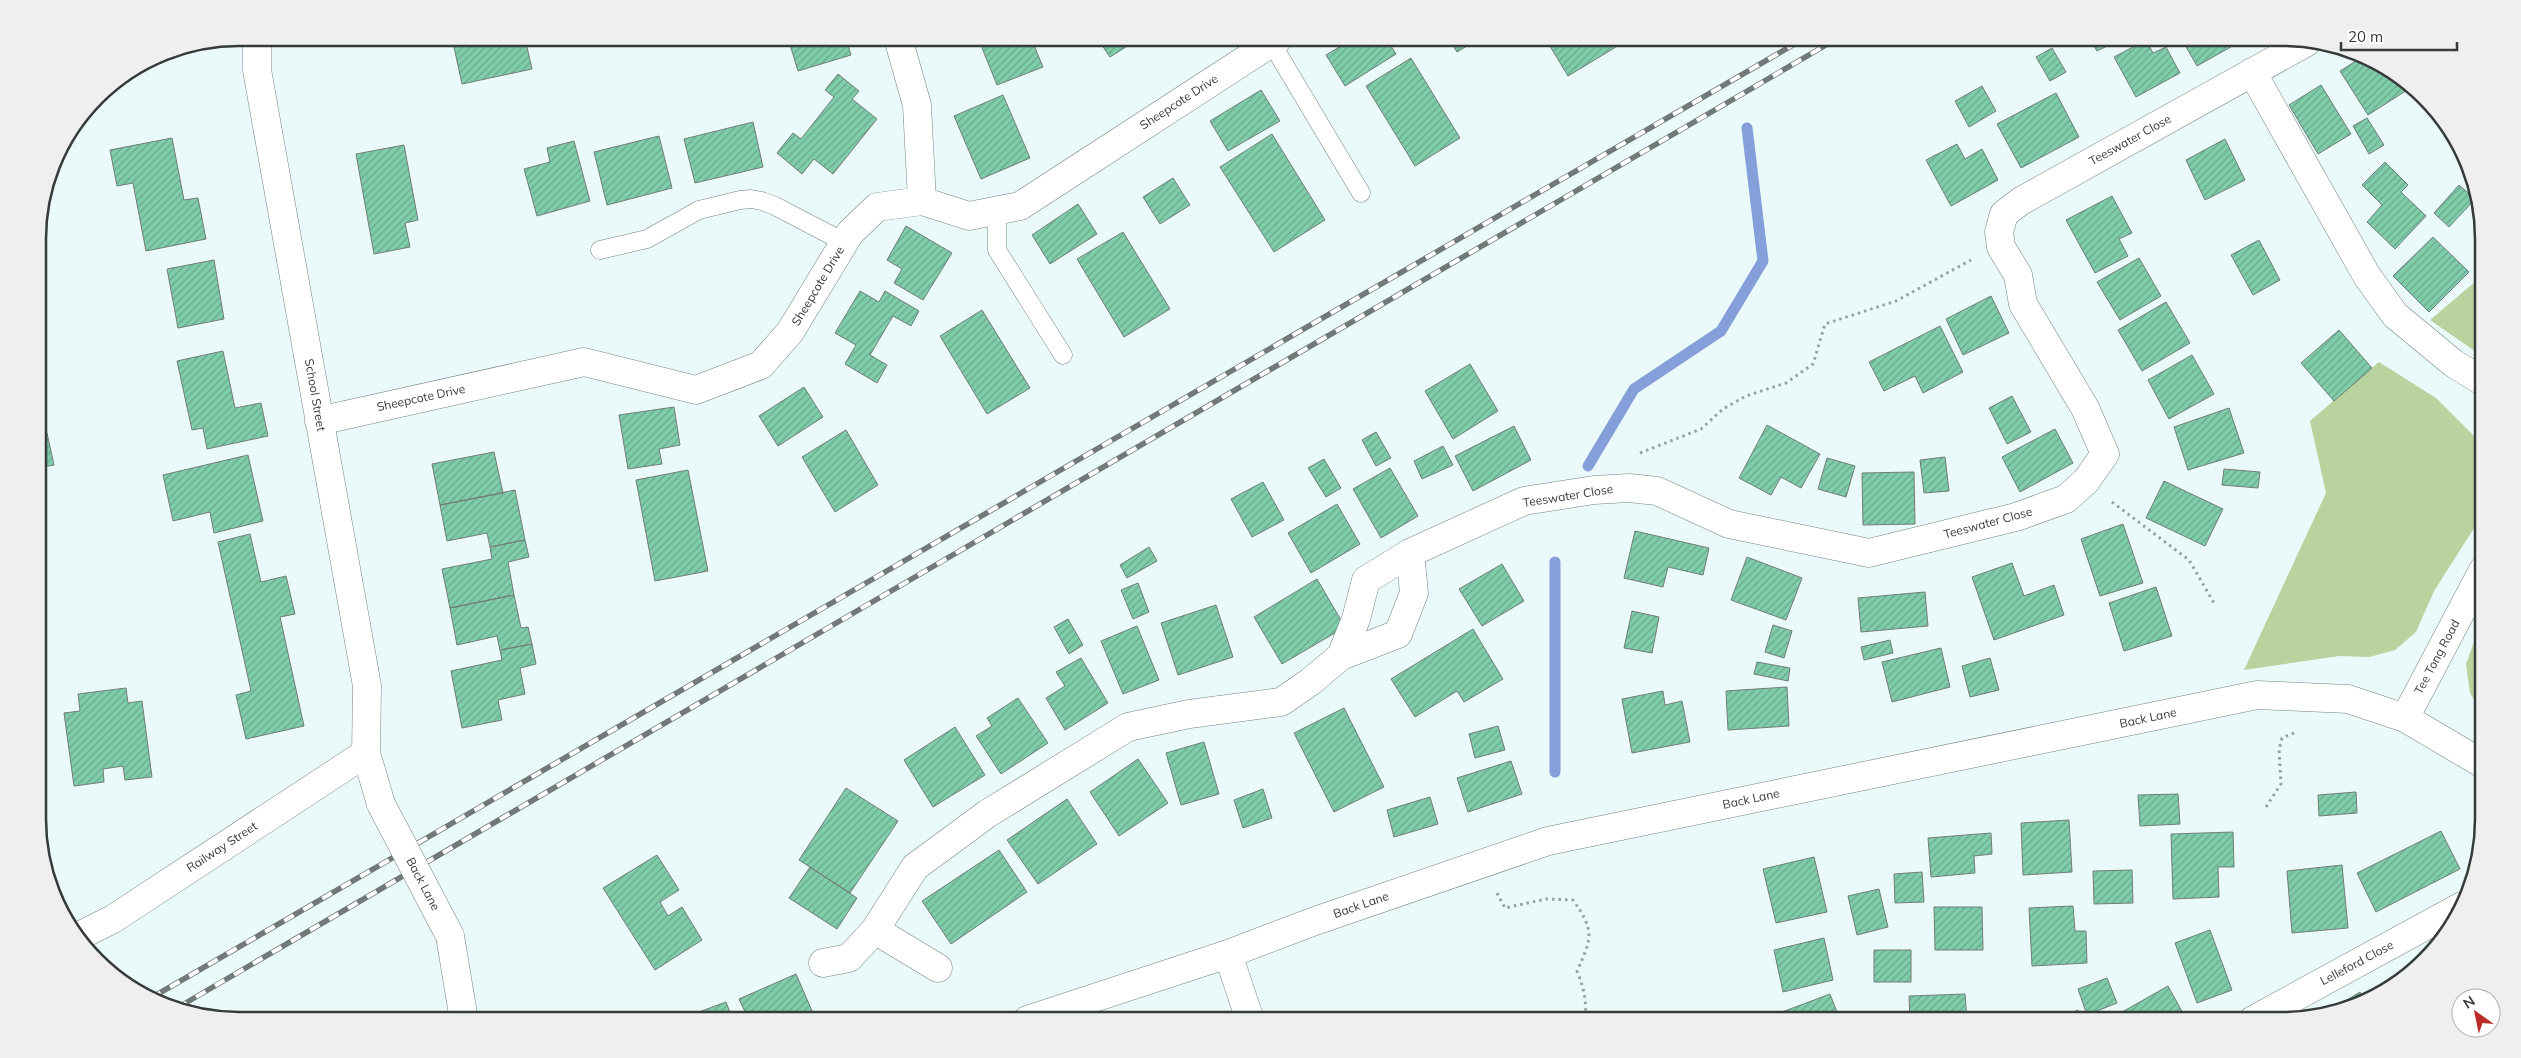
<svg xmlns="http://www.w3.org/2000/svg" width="2521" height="1058" viewBox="0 0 2521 1058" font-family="Mulish,sans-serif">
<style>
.green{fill:#b8d39d}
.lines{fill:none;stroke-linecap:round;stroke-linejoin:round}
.stream{stroke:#859fda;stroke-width:11}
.building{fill:url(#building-hatch);stroke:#727d77}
.service-casing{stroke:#758282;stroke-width:19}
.minor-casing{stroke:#758282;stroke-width:29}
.path{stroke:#97a1a1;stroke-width:3;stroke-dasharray:2.5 4;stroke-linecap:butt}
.service{stroke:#fff;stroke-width:18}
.minor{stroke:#fff;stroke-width:28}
.rail-casing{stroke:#717979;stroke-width:5.5}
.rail{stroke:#fff;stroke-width:4;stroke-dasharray:11;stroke-linecap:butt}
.minor-bridge-casing{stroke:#758282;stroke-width:29;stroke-linecap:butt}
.minor-bridge{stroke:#fff;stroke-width:28}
.labels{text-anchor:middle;stroke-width:4;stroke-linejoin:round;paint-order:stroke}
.street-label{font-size:12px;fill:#353a3a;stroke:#fff}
.rim{fill:none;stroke:#353a3a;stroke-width:2.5}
</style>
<defs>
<pattern id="building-hatch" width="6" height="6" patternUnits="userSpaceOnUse" patternTransform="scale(1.25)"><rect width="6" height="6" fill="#7fcdaa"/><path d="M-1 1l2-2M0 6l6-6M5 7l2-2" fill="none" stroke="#69a78b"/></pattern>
</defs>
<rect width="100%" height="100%" fill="#eaf9f9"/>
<path class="green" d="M 2482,276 L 2482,356 L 2430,320 Z
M 2379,362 L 2436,398 L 2482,444 L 2483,514 L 2434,591 L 2416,632 L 2395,650 L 2369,657 L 2339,656 L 2244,670 L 2326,493 L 2310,421 Z
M 2483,617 L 2483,714 L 2470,693 L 2466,664 Z"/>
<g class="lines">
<path class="stream" d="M 1588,466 L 1634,389 L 1721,331 L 1763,261 L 1747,128
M 1555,562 L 1555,772"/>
</g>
<path class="building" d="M 452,38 L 525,38 L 532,69 L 462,84 Z
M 788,38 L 846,38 L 851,55 L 798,71 Z
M 978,38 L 1031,38 L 1043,67 L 997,85 Z
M 1097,38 L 1140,38 L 1110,57 Z
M 1354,38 L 1386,38 L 1396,54 L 1345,86 L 1326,55 Z
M 1448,38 L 1480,38 L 1457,52 Z
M 1545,38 L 1610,38 L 1616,47 L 1568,76 Z
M 2089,38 L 2110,38 L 2113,43 L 2097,51 Z
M 2181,38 L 2245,38 L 2245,39 L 2197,66 Z
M 2146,40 L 2153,53 L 2166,47 L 2180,73 L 2136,97 L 2114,57 Z
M 2052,48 L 2066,72 L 2050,81 L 2036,57 Z
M 2364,56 L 2404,79 L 2412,87 L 2368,115 L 2340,71 Z
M 1411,58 L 1460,138 L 1415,166 L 1366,86 Z
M 838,74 L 859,91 L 852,99 L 877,119 L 833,174 L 814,159 L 802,174 L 777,153 L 793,133 L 801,139 L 834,97 L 825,90 Z
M 2321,85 L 2351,134 L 2318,154 L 2289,105 Z
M 1982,86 L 1996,111 L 1969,127 L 1955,101 Z
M 1261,90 L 1280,121 L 1228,151 L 1210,121 Z
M 2056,93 L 2079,137 L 2021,168 L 1997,124 Z
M 1003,95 L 1030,158 L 981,179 L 954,116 Z
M 2367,118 L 2384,145 L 2369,154 L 2353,126 Z
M 753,122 L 763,167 L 695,183 L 684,139 Z
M 1272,134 L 1325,220 L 1274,252 L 1220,167 Z
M 659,136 L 672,188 L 607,205 L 594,152 Z
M 172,138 L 184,200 L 198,198 L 206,239 L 146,251 L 133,183 L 117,186 L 110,150 Z
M 2225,139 L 2245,180 L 2205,200 L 2186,160 Z
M 574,141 L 590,201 L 537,216 L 524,169 L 550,162 L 547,148 Z
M 1957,144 L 1965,159 L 1982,149 L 1998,180 L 1951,206 L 1926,160 Z
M 404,145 L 418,220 L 405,223 L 410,247 L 374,254 L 356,154 Z
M 2385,162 L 2408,185 L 2401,192 L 2426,216 L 2395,249 L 2367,222 L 2382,205 L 2362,185 Z
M 1173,178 L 1190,205 L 1160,224 L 1143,197 Z
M 2459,185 L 2475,199 L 2449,227 L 2434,213 Z
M 2112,196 L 2132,233 L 2119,239 L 2128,256 L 2095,273 L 2066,220 Z
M 1078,204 L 1097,234 L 1050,264 L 1032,235 Z
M 906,226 L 952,253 L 923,300 L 894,283 L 902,269 L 887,260 Z
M 1123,232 L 1170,309 L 1124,337 L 1077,259 Z
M 2433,237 L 2469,272 L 2429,312 L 2393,276 Z
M 2259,240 L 2280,280 L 2253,295 L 2231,255 Z
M 2139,258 L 2161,296 L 2120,320 L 2097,282 Z
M 214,260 L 224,319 L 178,328 L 167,269 Z
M 860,291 L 879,302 L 885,291 L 919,311 L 911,326 L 893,316 L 870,355 L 887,365 L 877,383 L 845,364 L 856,345 L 835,333 Z
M 1991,296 L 2009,333 L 1963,355 L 1946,319 Z
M 2166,302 L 2190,343 L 2142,371 L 2118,330 Z
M 982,310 L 1030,388 L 987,414 L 940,336 Z
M 1940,326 L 1963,372 L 1923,393 L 1915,376 L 1884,391 L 1869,362 Z
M 2339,330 L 2372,368 L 2334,401 L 2301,363 Z
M 223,351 L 235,408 L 261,403 L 268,436 L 207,449 L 203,428 L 192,430 L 177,361 Z
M 2192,355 L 2214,394 L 2169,419 L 2148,380 Z
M 1470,364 L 1498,411 L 1453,439 L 1425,391 Z
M 804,387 L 823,417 L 778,446 L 759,416 Z
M 2012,396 L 2031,432 L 2007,444 L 1989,408 Z
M 674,407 L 680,445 L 659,449 L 662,464 L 628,469 L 619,415 Z
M 2229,408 L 2244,453 L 2188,470 L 2174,427 Z
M 1767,425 L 1820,454 L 1801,488 L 1781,477 L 1771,495 L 1739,478 Z
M 1514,426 L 1531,460 L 1473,491 L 1455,456 Z
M 2055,429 L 2073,463 L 2020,492 L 2002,457 Z
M 846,430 L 878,485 L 835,512 L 802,457 Z
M 1376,432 L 1391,458 L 1376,466 L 1362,440 Z
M 47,433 L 54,465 L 38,468 L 38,435 Z
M 1443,446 L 1453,465 L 1422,479 L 1414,461 Z
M 494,452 L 503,493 L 440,505 L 432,464 Z
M 248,455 L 263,521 L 214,533 L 210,512 L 173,521 L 163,475 Z
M 1945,457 L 1949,491 L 1924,493 L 1920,460 Z
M 1827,458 L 1855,466 L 1846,497 L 1818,489 Z
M 1324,459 L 1341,488 L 1326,497 L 1308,468 Z
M 1390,468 L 1418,516 L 1381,538 L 1353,489 Z
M 2224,469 L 2260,472 L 2258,488 L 2222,485 Z
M 688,470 L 708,571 L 655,581 L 636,480 Z
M 1914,472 L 1915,524 L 1863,525 L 1862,473 Z
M 2164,481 L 2223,509 L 2205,546 L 2146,518 Z
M 1263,482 L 1284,520 L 1252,537 L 1231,499 Z
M 515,490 L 525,540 L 490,547 L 487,533 L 447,541 L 440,505 Z
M 1337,504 L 1360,544 L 1311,573 L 1288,533 Z
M 2123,524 L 2143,583 L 2100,596 L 2081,539 Z
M 1635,531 L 1709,548 L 1703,575 L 1668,567 L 1663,587 L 1624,578 Z
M 250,534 L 261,582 L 286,576 L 295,614 L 280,617 L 304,726 L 246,739 L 236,695 L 251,691 L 218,542 Z
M 525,540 L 529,557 L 508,562 L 514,595 L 450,608 L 442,569 L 492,559 L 490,547 Z
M 1149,547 L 1157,561 L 1127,578 L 1120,565 Z
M 1747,557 L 1802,578 L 1786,620 L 1731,600 Z
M 2012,563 L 2024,596 L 2054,585 L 2064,615 L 1994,640 L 1972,577 Z
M 1502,564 L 1524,601 L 1482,626 L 1459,589 Z
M 1317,579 L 1345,627 L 1282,664 L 1254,617 Z
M 1138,583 L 1149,612 L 1133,619 L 1121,590 Z
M 2156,587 L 2172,636 L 2124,651 L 2109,603 Z
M 1925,592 L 1928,626 L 1861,632 L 1858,598 Z
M 514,595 L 521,628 L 528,627 L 532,644 L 500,650 L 497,636 L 457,645 L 450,608 Z
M 1216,605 L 1233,657 L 1178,675 L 1161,623 Z
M 1632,611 L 1659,617 L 1652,653 L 1624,648 Z
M 1068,619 L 1083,645 L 1069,654 L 1054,627 Z
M 1773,625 L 1792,631 L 1784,658 L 1765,652 Z
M 1137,626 L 1159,680 L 1123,694 L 1101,641 Z
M 1473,629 L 1503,679 L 1464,702 L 1457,691 L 1415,717 L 1391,679 Z
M 1890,640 L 1893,653 L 1864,660 L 1861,647 Z
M 532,644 L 536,664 L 520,668 L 525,694 L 498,700 L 502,720 L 462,728 L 451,671 L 502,660 L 500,650 Z
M 1941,648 L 1950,687 L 1892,702 L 1882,662 Z
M 1081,658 L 1108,703 L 1065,730 L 1046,698 L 1065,686 L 1056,672 Z
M 1990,658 L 1999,690 L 1970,697 L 1962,666 Z
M 1757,662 L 1790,668 L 1788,681 L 1754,674 Z
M 1787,687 L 1789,726 L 1728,730 L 1726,691 Z
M 126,688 L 128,703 L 142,701 L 152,777 L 125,780 L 123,766 L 103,769 L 104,782 L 74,786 L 64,713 L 80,711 L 78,694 Z
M 1663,691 L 1665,705 L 1682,701 L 1690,742 L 1632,753 L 1622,699 Z
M 1018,698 L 1048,743 L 1001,774 L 976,736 L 992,726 L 987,718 Z
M 1344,708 L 1384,787 L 1334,812 L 1294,733 Z
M 1498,726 L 1505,750 L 1475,758 L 1469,734 Z
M 955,727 L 985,775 L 933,807 L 904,760 Z
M 1204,742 L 1219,794 L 1181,805 L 1166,753 Z
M 1138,759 L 1168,803 L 1119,836 L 1090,792 Z
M 1511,761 L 1522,794 L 1468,812 L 1457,778 Z
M 846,788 L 898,821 L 850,893 L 799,860 Z
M 1263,789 L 1272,818 L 1243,828 L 1234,800 Z
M 2356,792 L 2357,813 L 2319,816 L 2318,795 Z
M 2178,794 L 2180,824 L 2140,826 L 2138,795 Z
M 1430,797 L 1438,824 L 1394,837 L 1387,810 Z
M 1067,799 L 1097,844 L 1038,884 L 1007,840 Z
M 2069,820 L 2072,872 L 2023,875 L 2021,823 Z
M 2441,831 L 2460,869 L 2376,912 L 2357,873 Z
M 2233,832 L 2234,867 L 2218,867 L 2219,897 L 2173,899 L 2171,834 Z
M 1991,833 L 1992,854 L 1974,856 L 1975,873 L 1931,877 L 1928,838 Z
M 999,850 L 1027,892 L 951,944 L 922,901 Z
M 657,855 L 679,890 L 660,902 L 668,916 L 682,907 L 702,940 L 655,970 L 603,888 Z
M 1814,857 L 1827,912 L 1776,923 L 1763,869 Z
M 2342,865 L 2348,928 L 2292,933 L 2287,871 Z
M 810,867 L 857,898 L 837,929 L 789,898 Z
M 2132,870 L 2133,903 L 2094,904 L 2093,871 Z
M 1922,872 L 1924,902 L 1895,903 L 1894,874 Z
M 54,881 L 66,905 L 60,908 L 50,883 Z
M 1879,889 L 1888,927 L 1857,935 L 1848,896 Z
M 2073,906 L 2075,931 L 2086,931 L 2087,963 L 2032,966 L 2029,908 Z
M 1934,907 L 1982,907 L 1983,950 L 1935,950 Z
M 2210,930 L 2232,990 L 2197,1003 L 2175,943 Z
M 1824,938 L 1833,980 L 1783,992 L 1774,950 Z
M 1874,950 L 1911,950 L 1911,982 L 1874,982 Z
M 2422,957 L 2424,960 L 2404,979 L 2375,994 L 2372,990 Z
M 796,974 L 816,1020 L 749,1020 L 739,999 Z
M 2107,978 L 2117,1003 L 2087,1015 L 2078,989 Z
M 2168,986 L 2184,1015 L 2176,1020 L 2118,1020 L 2115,1016 Z
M 2360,992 L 2365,1000 L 2347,1010 L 2322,1015 Z
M 1830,994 L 1840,1020 L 1776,1020 L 1774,1015 Z
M 1965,994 L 1967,1020 L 1910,1020 L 1909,996 Z
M 726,1002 L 733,1020 L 677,1020 Z
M 2078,1010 L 2082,1020 L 2055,1020 Z"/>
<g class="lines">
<defs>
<path id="service" d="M 1271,42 L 1361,193
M 997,210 L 997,250 L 1063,355
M 600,250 L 647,239 L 699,210 L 740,200 L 751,199 L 762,201 L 775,206 L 844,242"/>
<path id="minor" d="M 257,38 L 257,70 L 367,686 L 366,753 L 381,804
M 898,38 L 917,105 L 922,201
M 2252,72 L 2367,276 L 2395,315 L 2453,363 L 2482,381
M 319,421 L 584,362 L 696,390 L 761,365 L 790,332 L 850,233 L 877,207 L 922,201 L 969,216 L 1020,206 L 1279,38
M 1341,656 L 1398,634 L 1414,593 L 1410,553
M 2405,718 L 2483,570
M 875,930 L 938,968
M 450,936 L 464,1020
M 77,937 L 113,919 L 366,753
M 1228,954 L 1250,1020
M 823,963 L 849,958 L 875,930 L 915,867 L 987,814 L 1128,727 L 1189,714 L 1281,702 L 1310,682 L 1341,656 L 1356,619 L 1366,580 L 1410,553 L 1524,501 L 1594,490 L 1629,488 L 1657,491 L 1729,524 L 1869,553 L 2016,517 L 2066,499 L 2086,481 L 2105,454 L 2085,408 L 2023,304 L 2018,275 L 2001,247 L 1999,232 L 2004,214 L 2021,201 L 2307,42
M 1027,1020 L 1228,954 L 1315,921 L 1548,841 L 2257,695 L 2348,699 L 2405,718 L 2483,764
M 2253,1020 L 2462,906"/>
</defs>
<use href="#service" class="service-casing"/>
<use href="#minor" class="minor-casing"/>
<path class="path" d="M 1640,453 L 1701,429 L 1723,409 L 1746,396 L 1786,383 L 1813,364 L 1825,324 L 1896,301 L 1971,260
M 2112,502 L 2189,560 L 2214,603
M 2266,807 L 2281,784 L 2279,750 L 2282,738 L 2296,732
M 1497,893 L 1505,908 L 1546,899 L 1573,900 C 1595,931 1592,938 1577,971 C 1584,988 1587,1002 1585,1020"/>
<use href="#service" class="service"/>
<use href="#minor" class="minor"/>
<defs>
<path id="rail" d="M 151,998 L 1805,38
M 177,1008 L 1838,38"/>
</defs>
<use href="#rail" class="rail-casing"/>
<use href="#rail" class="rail"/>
<defs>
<path id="minor-bridge" d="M 381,804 L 450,936"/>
</defs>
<use href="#minor-bridge" class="minor-bridge-casing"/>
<use href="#minor-bridge" class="minor-bridge"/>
</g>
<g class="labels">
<g class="street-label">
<text transform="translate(1179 102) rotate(-33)" y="4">Sheepcote Drive</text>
<text transform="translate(2130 140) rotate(-29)" y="4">Teeswater Close</text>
<text transform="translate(818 286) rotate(-59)" y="4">Sheepcote Drive</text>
<text transform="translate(315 395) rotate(80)" y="4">School Street</text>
<text transform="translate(421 398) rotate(-12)" y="4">Sheepcote Drive</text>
<text transform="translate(1568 496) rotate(-9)" y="4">Teeswater Close</text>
<text transform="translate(1988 523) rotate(-15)" y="4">Teeswater Close</text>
<text transform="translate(2437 657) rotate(-62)" y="4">Tee Tong Road</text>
<text transform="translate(2148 718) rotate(-12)" y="4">Back Lane</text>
<text transform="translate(1751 799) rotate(-12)" y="4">Back Lane</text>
<text transform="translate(222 847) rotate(-33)" y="4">Railway Street</text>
<text transform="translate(423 884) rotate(62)" y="4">Back Lane</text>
<text transform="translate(1361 905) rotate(-19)" y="4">Back Lane</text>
<text transform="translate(2357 963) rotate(-28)" y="4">Lelleford Close</text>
</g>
</g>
<path d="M0 0H2521V1058H0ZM239 46H2282A193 193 0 0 1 2475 239V819A193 193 0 0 1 2282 1012H239A193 193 0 0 1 46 819V239A193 193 0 0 1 239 46Z" fill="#efefef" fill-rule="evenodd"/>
<path class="rim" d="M239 46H2282A193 193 0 0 1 2475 239V819A193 193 0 0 1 2282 1012H239A193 193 0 0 1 46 819V239A193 193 0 0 1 239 46Z"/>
<g transform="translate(2476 1013) rotate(327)"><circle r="24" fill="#ffffff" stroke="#aeb0b0"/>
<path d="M0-4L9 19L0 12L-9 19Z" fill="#bb2c26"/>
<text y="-8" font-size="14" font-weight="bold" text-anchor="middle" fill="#353a3a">N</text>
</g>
<path d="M2341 42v8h116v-8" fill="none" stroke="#353a3a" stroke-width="2.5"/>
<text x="2348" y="42" font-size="15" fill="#353a3a" stroke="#ffffff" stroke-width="4" paint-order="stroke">20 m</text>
</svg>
